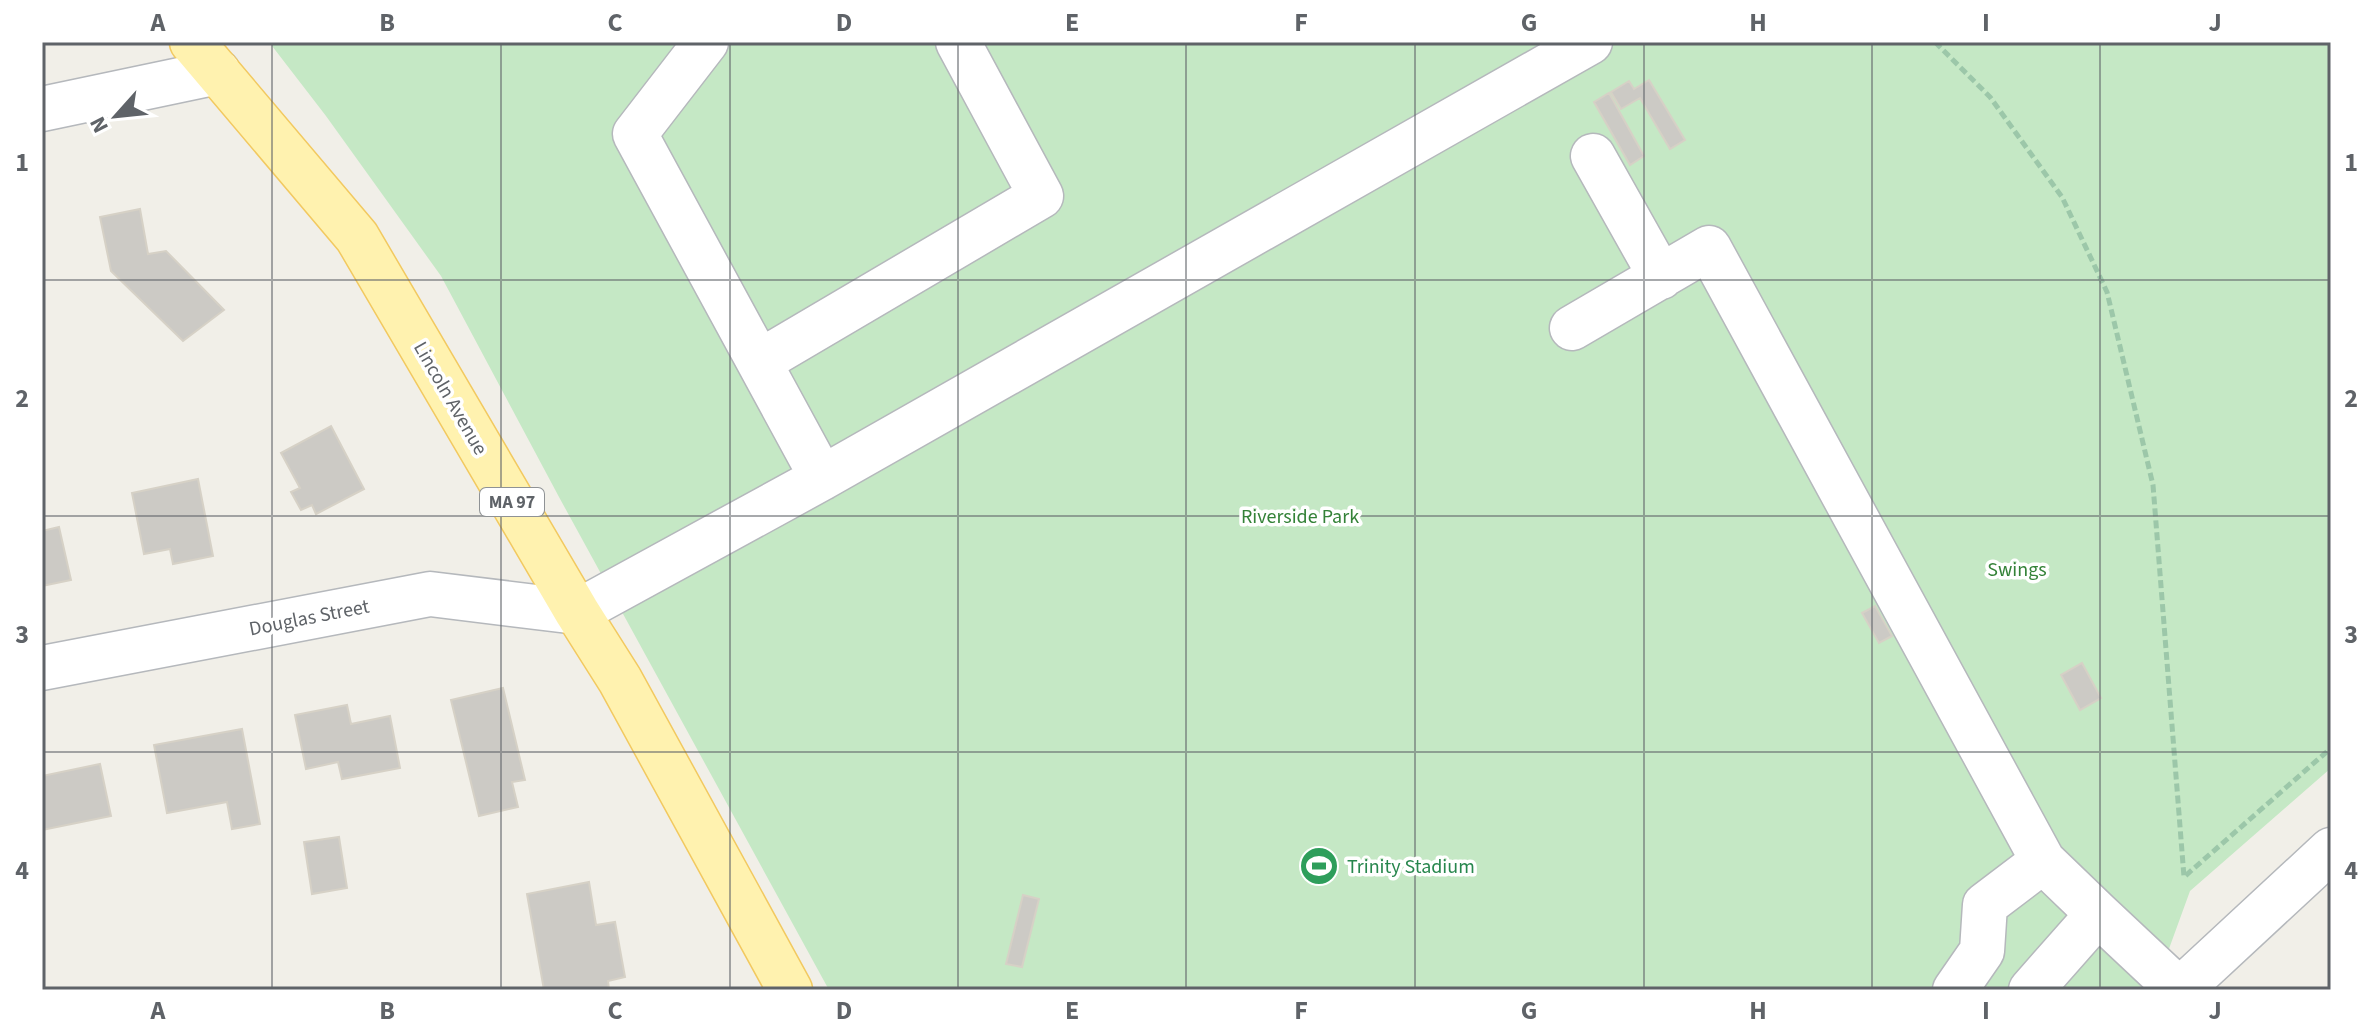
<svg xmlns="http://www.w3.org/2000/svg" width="2373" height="1032" viewBox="0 0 2373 1032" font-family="'Source Sans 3',sans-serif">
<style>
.green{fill:#c5e8c5}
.building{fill:#cccac5;stroke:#d6d1c6;stroke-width:2}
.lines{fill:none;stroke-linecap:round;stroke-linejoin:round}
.minor-casing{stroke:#b5b8bc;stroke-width:47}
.major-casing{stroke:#f2c960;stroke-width:47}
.path{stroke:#9cc7a9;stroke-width:5;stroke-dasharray:8 4;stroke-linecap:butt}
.minor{stroke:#fff;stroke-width:44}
.major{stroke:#fff2af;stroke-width:44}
.grid{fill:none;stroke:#5f6368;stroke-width:2;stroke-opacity:0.55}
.labels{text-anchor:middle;stroke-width:7;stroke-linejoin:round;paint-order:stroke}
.shield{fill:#fff;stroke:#8f9295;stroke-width:2}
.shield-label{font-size:18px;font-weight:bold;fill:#5f6368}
.street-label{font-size:20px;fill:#5f6368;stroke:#fff}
.park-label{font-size:20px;fill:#348238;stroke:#fff}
.leisure-label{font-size:20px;fill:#27864d;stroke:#fff;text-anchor:start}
.neatline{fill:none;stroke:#5f6368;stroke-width:3}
.grid-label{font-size:26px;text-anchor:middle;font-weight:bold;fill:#5f6368}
</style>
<rect width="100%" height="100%" fill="#f1efe8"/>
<path class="green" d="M 269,42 L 2331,42 L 2331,768 L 2190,891 L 2154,990 L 829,990 L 559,497 L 441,276 L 326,116 Z"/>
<path class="building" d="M 1649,80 L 1685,140 L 1670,149 L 1640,98 L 1621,109 L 1611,92 L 1629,81 L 1634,89 Z
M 1609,93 L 1644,156 L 1630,165 L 1594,102 Z
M 140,209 L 148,254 L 166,251 L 224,310 L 183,341 L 111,271 L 100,217 Z
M 331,426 L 364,489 L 316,514 L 312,505 L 301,510 L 291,492 L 300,488 L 281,453 Z
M 198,479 L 213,556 L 173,564 L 170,549 L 144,554 L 132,493 Z
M 59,527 L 71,580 L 42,586 L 42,531 Z
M 1875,606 L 1892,636 L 1879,643 L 1862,613 Z
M 2082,663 L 2101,698 L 2080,710 L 2061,675 Z
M 503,688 L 525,780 L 512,782 L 518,807 L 479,816 L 451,700 Z
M 347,705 L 351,724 L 390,716 L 400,768 L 342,779 L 338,762 L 306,769 L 295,715 Z
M 242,729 L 260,824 L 232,829 L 227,802 L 167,813 L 154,745 Z
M 100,764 L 111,816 L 42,830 L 42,776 Z
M 339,837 L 347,888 L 312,894 L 304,842 Z
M 589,882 L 596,925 L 615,922 L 625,977 L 608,981 L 609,990 L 544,990 L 527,894 Z
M 1023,895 L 1039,899 L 1022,967 L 1006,964 Z"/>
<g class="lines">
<defs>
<path id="minor" d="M 706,42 L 635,134 L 822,478
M 42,109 L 218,72
M 1593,156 L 1661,277
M 1572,328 L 1709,248 L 2043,861 L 2098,914
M 759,362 L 1041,196 L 958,42
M 42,668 L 430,594 L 577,612 L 822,478 L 1590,42
M 1955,990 L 1982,951 L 1985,905 L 2043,861
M 2031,990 L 2098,914 L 2179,990
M 2180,990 L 2331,850"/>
<path id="major" d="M 192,42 L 357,237 L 577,612 L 620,680 L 790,990"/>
</defs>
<use href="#minor" class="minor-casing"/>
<use href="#major" class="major-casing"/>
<path class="path" d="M 1935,42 L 1990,97 L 2062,197 L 2107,292 L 2153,485 L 2184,877 L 2331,748"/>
<use href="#minor" class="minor"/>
<use href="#major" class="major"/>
</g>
<path class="grid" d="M 272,42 L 272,990M 501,42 L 501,990M 730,42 L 730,990M 958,42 L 958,990M 1186,42 L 1186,990M 1415,42 L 1415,990M 1644,42 L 1644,990M 1872,42 L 1872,990M 2100,42 L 2100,990M 42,280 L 2331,280M 42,516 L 2331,516M 42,752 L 2331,752"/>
<defs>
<symbol id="stadium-disc" viewBox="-11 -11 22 22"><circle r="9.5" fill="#2e9e5b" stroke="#fff"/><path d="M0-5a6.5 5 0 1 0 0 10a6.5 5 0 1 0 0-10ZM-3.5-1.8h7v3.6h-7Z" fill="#fff"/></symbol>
</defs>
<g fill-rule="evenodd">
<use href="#stadium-disc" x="1297" y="844" width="44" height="44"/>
</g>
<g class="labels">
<rect class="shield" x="480" y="488" width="64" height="28" rx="6"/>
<g class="shield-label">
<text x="512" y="508">MA 97</text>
</g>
<g class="street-label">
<text transform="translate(451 398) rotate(60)" y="7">Lincoln Avenue</text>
<text transform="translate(309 617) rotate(-11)" y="7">Douglas Street</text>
</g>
<g class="park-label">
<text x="1300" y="523">Riverside Park</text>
<text x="2017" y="576">Swings</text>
</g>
<g class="leisure-label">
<text x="1347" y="873">Trinity Stadium</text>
</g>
</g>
<rect width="2373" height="1032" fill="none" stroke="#ffffff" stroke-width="88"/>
<g transform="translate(116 116) rotate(243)" stroke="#ffffff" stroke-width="6" paint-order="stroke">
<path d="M0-6L14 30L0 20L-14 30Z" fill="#5f6368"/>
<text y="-12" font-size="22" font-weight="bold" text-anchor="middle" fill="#5f6368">N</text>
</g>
<rect x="44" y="44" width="2285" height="944" class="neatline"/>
<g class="grid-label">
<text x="158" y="31">A</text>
<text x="387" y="31">B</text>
<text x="615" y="31">C</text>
<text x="844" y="31">D</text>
<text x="1072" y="31">E</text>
<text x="1301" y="31">F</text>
<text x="1529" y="31">G</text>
<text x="1758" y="31">H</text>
<text x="1986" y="31">I</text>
<text x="2215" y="31">J</text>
<text x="22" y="171">1</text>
<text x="2351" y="171">1</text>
<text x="22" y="407">2</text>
<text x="2351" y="407">2</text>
<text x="22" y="643">3</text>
<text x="2351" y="643">3</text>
<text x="22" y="879">4</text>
<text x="2351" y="879">4</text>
<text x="158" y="1019">A</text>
<text x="387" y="1019">B</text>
<text x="615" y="1019">C</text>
<text x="844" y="1019">D</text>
<text x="1072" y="1019">E</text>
<text x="1301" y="1019">F</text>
<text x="1529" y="1019">G</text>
<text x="1758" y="1019">H</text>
<text x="1986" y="1019">I</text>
<text x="2215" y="1019">J</text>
</g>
</svg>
